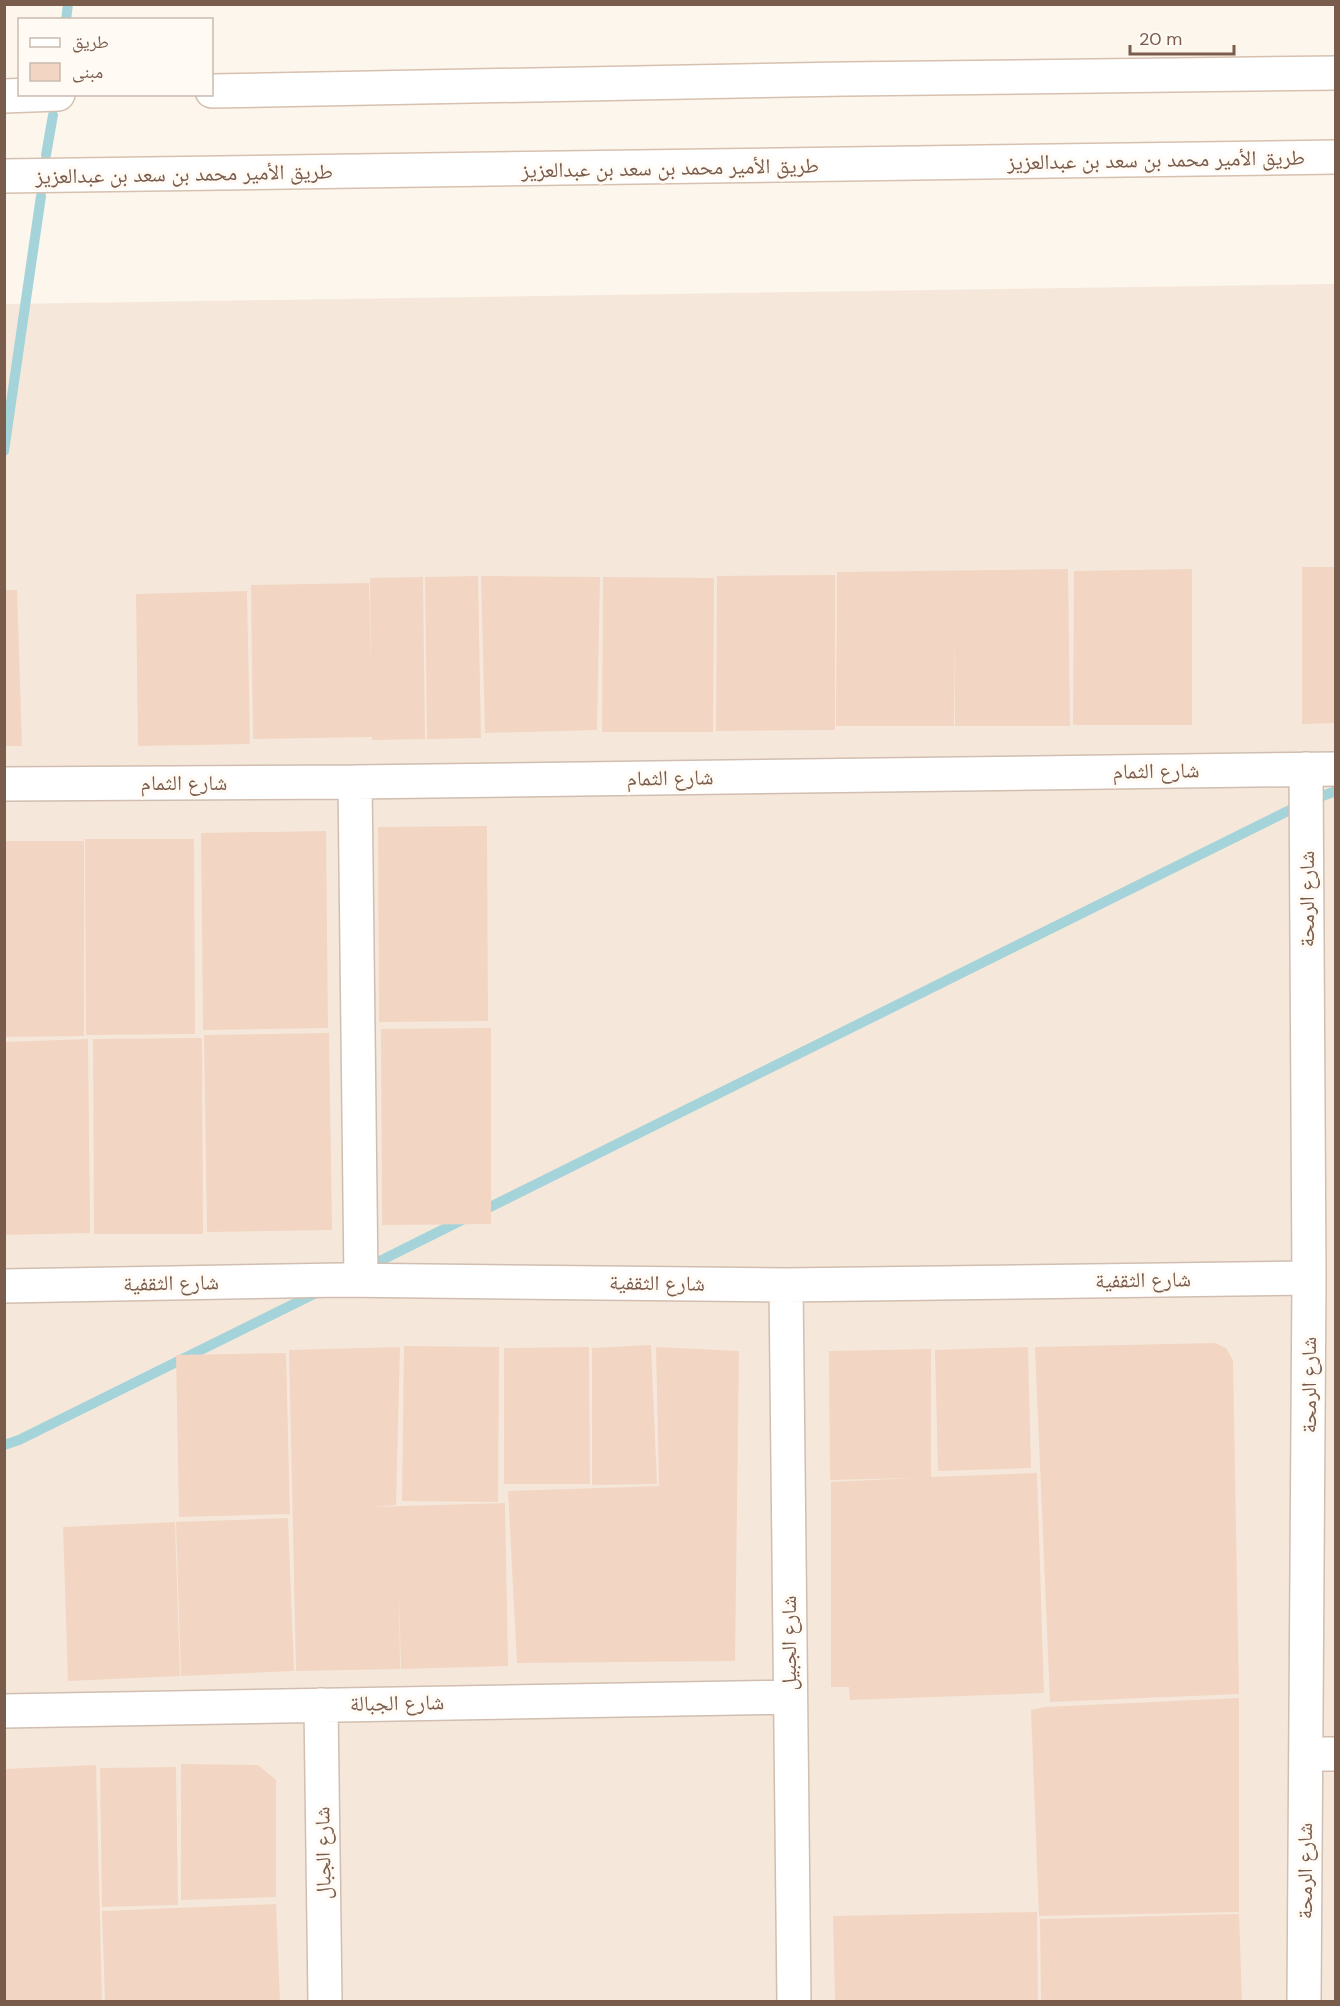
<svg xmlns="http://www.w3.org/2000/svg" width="1340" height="2006" viewBox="0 0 1340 2006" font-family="'DM Sans','Noto Naskh Arabic',sans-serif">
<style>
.residential{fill:#f5e8da}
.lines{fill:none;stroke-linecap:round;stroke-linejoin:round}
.stream{stroke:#a5d3da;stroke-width:10}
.building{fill:#f3d5c3}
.minor-casing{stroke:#d1beb0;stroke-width:36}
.secondary-casing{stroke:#d6c0b0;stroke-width:36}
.minor{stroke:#fff;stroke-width:33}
.secondary{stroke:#fff;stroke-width:33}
.labels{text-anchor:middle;stroke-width:6;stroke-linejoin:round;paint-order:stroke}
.street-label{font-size:21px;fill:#7a5c4d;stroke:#fffaf3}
</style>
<rect width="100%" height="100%" fill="#fdf6ec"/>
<path class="residential" d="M 1335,284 L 1335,2001 L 5,2001 L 4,304 Z"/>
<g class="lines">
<path class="stream" d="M 66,20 L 68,4
M 46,155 L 53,115
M 4,451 L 41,196
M 480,1212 L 1306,802 L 1336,791
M 364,1269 L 466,1218
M 4,1445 L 19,1440 L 318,1292"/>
</g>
<path class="building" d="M 1302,567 L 1336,567 L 1336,723 L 1302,724 Z
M 1068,569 L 1070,726 L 955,726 L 955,630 L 954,726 L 836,726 L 837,572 Z
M 1192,569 L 1192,725 L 1073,725 L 1074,571 Z
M 835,575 L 835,730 L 716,731 L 717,576 Z
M 478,576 L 481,738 L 427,739 L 425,577 Z
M 481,576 L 600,577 L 597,730 L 485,733 Z
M 423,577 L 425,739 L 372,740 L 372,737 L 253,739 L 251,585 L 369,583 L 371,673 L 370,578 Z
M 603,577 L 714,578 L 713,732 L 602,732 Z
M 4,590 L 17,590 L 22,746 L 4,746 Z
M 247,591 L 250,744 L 138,746 L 136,594 Z
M 487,826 L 488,1021 L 379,1022 L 378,827 Z
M 326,831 L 328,1028 L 203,1030 L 201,833 Z
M 85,839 L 194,839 L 195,1034 L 86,1035 Z
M 4,841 L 84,841 L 84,1036 L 4,1037 Z
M 491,1028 L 491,1224 L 382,1225 L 381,1029 Z
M 329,1033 L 332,1230 L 207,1232 L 204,1035 Z
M 202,1038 L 203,1234 L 94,1234 L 93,1039 Z
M 88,1039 L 90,1233 L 4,1235 L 4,1042 Z
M 1215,1343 L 1226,1348 L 1233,1360 L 1239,1694 L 1050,1702 L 1035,1347 Z
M 651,1345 L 657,1484 L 592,1485 L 592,1348 Z
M 404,1346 L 499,1347 L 498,1502 L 402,1501 Z
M 400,1347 L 396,1505 L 370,1507 L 505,1503 L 508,1666 L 401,1669 L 399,1588 L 400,1669 L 296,1671 L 289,1350 Z
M 589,1347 L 590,1484 L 504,1484 L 504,1348 Z
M 656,1347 L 739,1351 L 735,1661 L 517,1663 L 508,1491 L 659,1486 Z
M 1028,1347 L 1031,1468 L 938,1471 L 935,1350 Z
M 931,1349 L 931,1477 L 1037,1473 L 1044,1693 L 850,1700 L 849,1687 L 831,1687 L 831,1482 L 913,1478 L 830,1480 L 829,1351 Z
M 286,1353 L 290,1514 L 179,1517 L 176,1355 Z
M 288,1518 L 294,1671 L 181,1676 L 176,1522 Z
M 175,1522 L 180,1676 L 68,1681 L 63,1527 Z
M 1239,1698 L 1239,1912 L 1039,1916 L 1031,1710 L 1045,1707 Z
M 181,1764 L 258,1765 L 276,1780 L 276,1897 L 181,1900 Z
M 96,1765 L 102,2002 L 4,2002 L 4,1769 Z
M 176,1767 L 178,1905 L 102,1907 L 100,1768 Z
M 276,1904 L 280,2002 L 105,2002 L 102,1911 Z
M 1037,1912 L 1038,2002 L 835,2002 L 833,1916 Z
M 1239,1914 L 1242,2002 L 1041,2002 L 1040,1919 Z"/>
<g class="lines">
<defs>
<path id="minor" d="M 355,782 L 361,1280
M 4,784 L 355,782 L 1336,769
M 786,1285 L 794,2002
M 4,1286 L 341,1280 L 786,1285 L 1309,1278
M 321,1705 L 325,2002
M 4,1711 L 789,1697
M 1306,1754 L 1336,1754
M 1304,2002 L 1309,1278 L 1306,769"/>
<path id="secondary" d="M 212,91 L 845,79 L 1336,73
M 4,96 L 58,94
M 4,176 L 1336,157"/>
</defs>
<use href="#minor" class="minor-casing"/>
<use href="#secondary" class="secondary-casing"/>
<use href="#minor" class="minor"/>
<use href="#secondary" class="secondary"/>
</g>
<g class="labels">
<g class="street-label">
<text transform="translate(1156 160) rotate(-1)" y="7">طريق الأمير محمد بن سعد بن عبدالعزيز</text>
<text transform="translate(670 168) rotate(-1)" y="7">طريق الأمير محمد بن سعد بن عبدالعزيز</text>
<text transform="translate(184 174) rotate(-1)" y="7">طريق الأمير محمد بن سعد بن عبدالعزيز</text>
<text transform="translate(1156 771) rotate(-1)" y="7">شارع الثمام</text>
<text transform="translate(670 778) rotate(-1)" y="7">شارع الثمام</text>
<text x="184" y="790">شارع الثمام</text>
<text transform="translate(1307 899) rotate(-90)" y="7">شارع الرمحة</text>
<text transform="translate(1143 1280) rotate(-1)" y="7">شارع الثقفية</text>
<text transform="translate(171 1283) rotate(-1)" y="7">شارع الثقفية</text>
<text transform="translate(657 1283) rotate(1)" y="7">شارع الثقفية</text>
<text transform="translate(1309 1385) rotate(-90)" y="7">شارع الرمحة</text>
<text transform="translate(789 1643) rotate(-90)" y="7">شارع الجبيل</text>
<text transform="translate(397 1703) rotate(-1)" y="7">شارع الجبالة</text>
<text transform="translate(323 1853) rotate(-91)" y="7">شارع الجبال</text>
<text transform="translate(1305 1871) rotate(-90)" y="7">شارع الرمحة</text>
</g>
</g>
<rect width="1340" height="2006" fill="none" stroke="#7a5c4d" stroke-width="12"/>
<rect x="18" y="18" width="195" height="78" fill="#fffaf3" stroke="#cabbb1" stroke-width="1.5"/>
<rect x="30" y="38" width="30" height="9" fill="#ffffff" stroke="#cabbb1" stroke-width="1.5"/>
<text x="72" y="48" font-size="18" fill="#7a5c4d">طريق</text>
<rect x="30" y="63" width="30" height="18" fill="#f3d5c3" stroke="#cabbb1" stroke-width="1.5"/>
<text x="72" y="78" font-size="18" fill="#7a5c4d">مبنى</text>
<path d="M1130 45v9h104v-9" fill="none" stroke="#7a5c4d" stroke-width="3"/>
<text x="1139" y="45" font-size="18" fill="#7a5c4d" stroke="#fffaf3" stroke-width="4.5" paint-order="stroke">20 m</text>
</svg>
